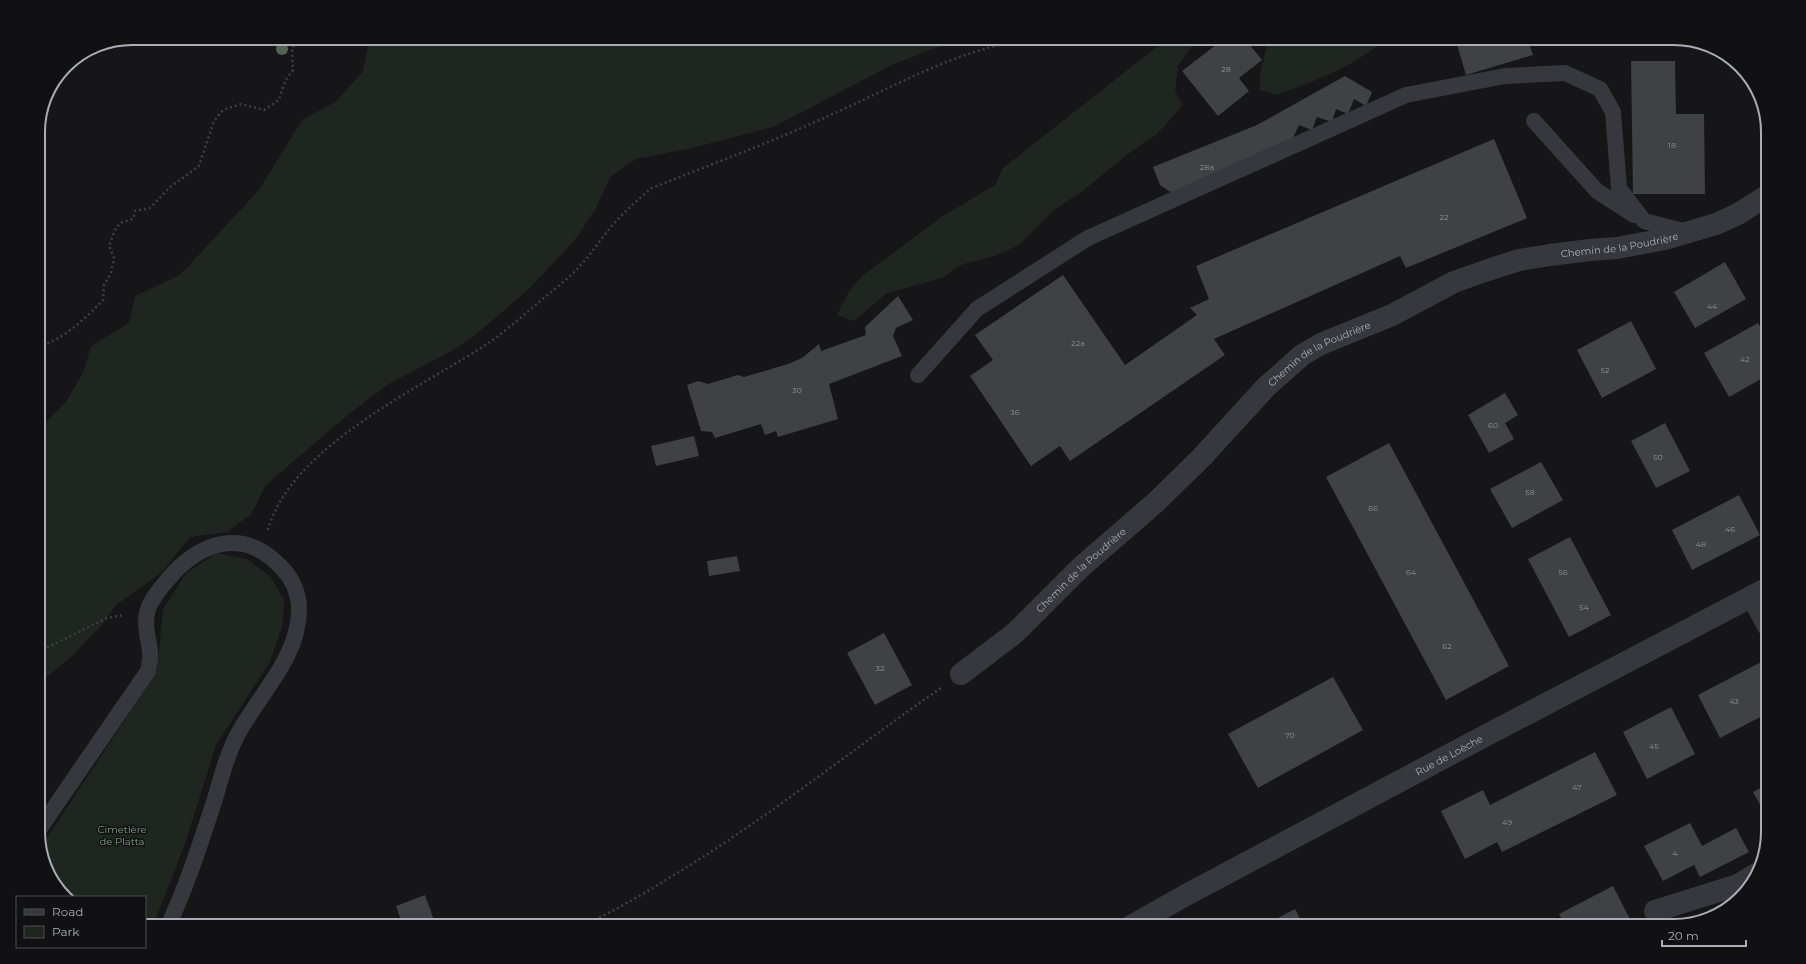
<svg xmlns="http://www.w3.org/2000/svg" width="1806" height="964" viewBox="0 0 1806 964" font-family="Montserrat,sans-serif">
<style>
.green{fill:#1e261f}
.building{fill:#404145}
.lines{fill:none;stroke-linecap:round;stroke-linejoin:round}
.path{stroke:#3d3f44;stroke-width:2.5;stroke-dasharray:2 3;stroke-linecap:butt}
.service{stroke:#37383d;stroke-width:16}
.minor{stroke:#37383d;stroke-width:22}
.tertiary{stroke:#37383d;stroke-width:22}
.tree{fill:#506452}
.labels{text-anchor:middle;stroke-width:3;stroke-linejoin:round;paint-order:stroke}
.number-label{font-size:8px;fill:#8e929b}
.street-label{font-size:10px;fill:#a8adb8;stroke:#111113}
.park-label{font-size:10px;fill:#7fa381;stroke:#111113}
.rim{fill:none;stroke:#a8adb8;stroke-width:2}
</style>
<rect width="100%" height="100%" fill="#161618"/>
<path class="green" d="M 370,38 L 975,38 L 959,39 L 894,64 L 773,127 L 692,148 L 636,159 L 610,177 L 595,210 L 575,240 L 528,290 L 475,335 L 455,349 L 387,385 L 349,414 L 266,485 L 251,514 L 227,532 L 190,537 L 161,573 L 116,605 L 102,625 L 71,657 L 38,684 L 38,430 L 66,402 L 83,373 L 91,346 L 129,323 L 135,296 L 180,275 L 258,191 L 302,120 L 335,102 L 362,73 Z
M 1168,38 L 1201,38 L 1191,47 L 1178,66 L 1175,91 L 1183,105 L 1157,134 L 1128,154 L 1080,193 L 1055,209 L 1019,245 L 994,256 L 963,264 L 942,278 L 887,293 L 854,321 L 837,315 L 848,293 L 862,276 L 943,216 L 995,185 L 1003,168 Z
M 1262,38 L 1386,38 C 1358,65 1313,82 1277,95 L 1260,90 L 1260,75 L 1266,49 Z
M 217,553 L 247,559 L 271,577 L 284,600 L 283,624 L 270,662 L 216,745 L 186,841 L 153,926 L 145,926 L 145,897 L 69,897 L 54,884 L 41,847 L 157,671 L 163,609 L 186,573 Z"/>
<path class="building" d="M 1225,38 L 1244,38 L 1262,60 L 1239,78 L 1249,91 L 1218,116 L 1182,71 Z
M 1455,38 L 1527,38 L 1533,55 L 1466,75 Z
M 1637,38 L 1674,38 L 1690,42 L 1638,46 Z
M 1631,61 L 1675,61 L 1676,114 L 1704,114 L 1705,194 L 1633,194 Z
M 1345,76 L 1372,92 L 1366,106 L 1354,99 L 1348,114 L 1336,109 L 1332,122 L 1317,117 L 1312,130 L 1299,125 L 1293,138 L 1172,193 L 1160,185 L 1153,167 L 1257,125 Z
M 1494,139 L 1527,218 L 1406,268 L 1400,256 L 1214,339 L 1225,355 L 1070,461 L 1060,446 L 1031,466 L 970,376 L 993,360 L 975,335 L 1063,275 L 1125,365 L 1197,315 L 1190,308 L 1209,299 L 1196,266 Z
M 1725,262 L 1746,299 L 1695,328 L 1674,292 Z
M 898,296 L 913,320 L 896,328 L 893,336 L 902,356 L 829,384 L 838,419 L 778,437 L 776,431 L 765,435 L 761,424 L 715,438 L 712,432 L 701,431 L 687,385 L 698,381 L 708,384 L 738,375 L 744,377 L 788,364 L 802,358 L 819,344 L 821,351 L 866,335 L 865,327 Z
M 1631,321 L 1656,369 L 1602,398 L 1577,350 Z
M 1758,323 L 1768,341 L 1768,375 L 1729,397 L 1704,353 Z
M 1505,393 L 1518,415 L 1505,423 L 1514,439 L 1489,453 L 1468,415 Z
M 1665,423 L 1690,471 L 1656,488 L 1631,441 Z
M 694,436 L 699,456 L 656,466 L 651,446 Z
M 1389,443 L 1509,666 L 1446,700 L 1326,477 Z
M 1541,462 L 1563,500 L 1512,528 L 1490,489 Z
M 1739,495 L 1760,535 L 1692,570 L 1672,530 Z
M 1570,537 L 1611,615 L 1569,637 L 1528,559 Z
M 737,556 L 740,571 L 709,576 L 707,561 Z
M 884,633 L 912,685 L 875,705 L 847,653 Z
M 1765,660 L 1768,666 L 1768,713 L 1720,738 L 1698,695 Z
M 1333,677 L 1363,730 L 1258,788 L 1228,734 Z
M 1671,707 L 1695,754 L 1647,779 L 1623,732 Z
M 1595,752 L 1617,795 L 1502,852 L 1497,842 L 1465,859 L 1441,811 L 1483,790 L 1490,805 Z
M 1768,784 L 1768,819 L 1753,792 Z
M 1690,823 L 1702,846 L 1736,828 L 1749,852 L 1700,877 L 1694,865 L 1663,881 L 1644,846 Z
M 1613,886 L 1631,921 L 1620,926 L 1565,926 L 1559,914 Z
M 425,895 L 436,926 L 403,926 L 396,906 Z
M 1295,909 L 1304,926 L 1263,926 Z"/>
<g class="lines">
<path class="path" d="M 38,347 C 64,339 85,319 103,300 L 104,285 L 111,273 L 114,258 L 109,246 L 114,232 L 120,223 L 133,219 L 135,211 L 150,208 L 169,188 L 199,166 L 214,121 L 223,110 L 241,104 L 264,110 L 279,100 L 285,81 L 293,70 L 292,49 L 298,38
M 268,530 C 291,446 421,388 490,342 C 506,331 522,316 537,304 C 550,292 566,281 578,268 C 590,256 599,241 610,228 C 623,213 637,200 652,188 C 710,165 769,143 826,117 C 897,86 966,43 1045,38
M 38,652 L 107,618 L 124,615
M 581,926 C 618,910 653,888 687,867 C 775,812 856,747 941,688"/>
<path class="service" d="M 1534,121 L 1597,191 L 1634,215
M 918,375 L 977,309 L 1088,238 L 1406,95 L 1505,76 L 1565,73 L 1600,89 L 1613,112 L 1619,188 L 1644,221 L 1687,232
M 38,831 L 148,671 C 149,665 151,659 150,653 C 149,638 143,625 148,609 C 152,597 161,588 169,578 C 199,543 242,527 279,565 C 291,576 299,592 299,609 C 299,657 261,692 239,732 C 227,753 221,779 214,802 C 200,844 187,886 168,926"/>
<g class="minor">
<path d="M 1752,596 L 1768,626"/>
<path id="s1" d="M 961,674 L 1015,633 L 1081,567 L 1155,503 L 1202,457 L 1266,387 L 1302,355 L 1321,344 L 1392,315 L 1454,282 L 1488,270 L 1519,260 L 1550,255 L 1590,250 L 1617,248 L 1665,239 L 1716,224 L 1738,214 L 1768,195"/>
<path d="M 1655,911 L 1738,885 L 1758,873"/>
</g>
<path class="tertiary" id="s2" d="M 1131,926 L 1186,895 L 1479,739 L 1768,588"/>
</g>
<circle class="tree" cx="282" cy="49" r="6"/>
<g class="labels">
<g class="number-label">
<text x="1226" y="72">28</text>
<text x="1672" y="148">18</text>
<text x="1207" y="170">28a</text>
<text x="1444" y="220">22</text>
<text x="1712" y="309">44</text>
<text x="1078" y="346">22a</text>
<text x="1745" y="362">42</text>
<text x="1605" y="373">52</text>
<text x="797" y="393">30</text>
<text x="1015" y="415">36</text>
<text x="1493" y="428">60</text>
<text x="1658" y="460">50</text>
<text x="1530" y="495">58</text>
<text x="1373" y="511">66</text>
<text x="1730" y="532">46</text>
<text x="1701" y="547">48</text>
<text x="1411" y="575">64</text>
<text x="1563" y="575">56</text>
<text x="1584" y="610">54</text>
<text x="1447" y="649">62</text>
<text x="880" y="671">32</text>
<text x="1734" y="704">43</text>
<text x="1290" y="738">70</text>
<text x="1654" y="749">45</text>
<text x="1577" y="790">47</text>
<text x="1507" y="825">49</text>
<text x="1675" y="856">4</text>
</g>
<g class="street-label">
<text dy="4" stroke="none"><textPath href="#s1" startOffset="807">Chemin de la Poudrière</textPath></text>
<text dy="4" stroke="none"><textPath href="#s1" startOffset="483">Chemin de la Poudrière</textPath></text>
<text dy="4" stroke="none"><textPath href="#s1" startOffset="159">Chemin de la Poudrière</textPath></text>
<text dy="4" stroke="none"><textPath href="#s2" startOffset="361">Rue de Loèche</textPath></text>
</g>
<g class="park-label">
<text x="122" y="833">Cimetière<tspan x="122" dy="12">de Platta</tspan></text>
</g>
</g>
<path d="M0 0H1806V964H0ZM132 45H1674A87 87 0 0 1 1761 132V832A87 87 0 0 1 1674 919H132A87 87 0 0 1 45 832V132A87 87 0 0 1 132 45Z" fill="#111113" fill-rule="evenodd"/>
<path class="rim" d="M132 45H1674A87 87 0 0 1 1761 132V832A87 87 0 0 1 1674 919H132A87 87 0 0 1 45 832V132A87 87 0 0 1 132 45Z"/>
<rect x="16" y="896" width="130" height="52" fill="#111113" stroke="#4d4f55"/>
<rect x="24" y="909" width="20" height="6" fill="#37383d" stroke="#4d4f55"/>
<text x="52" y="916" font-size="12" fill="#a8adb8">Road</text>
<rect x="24" y="926" width="20" height="12" fill="#1e261f" stroke="#4d4f55"/>
<text x="52" y="936" font-size="12" fill="#a8adb8">Park</text>
<path d="M1662 940v6h84v-6" fill="none" stroke="#a8adb8" stroke-width="2"/>
<text x="1668" y="940" font-size="12" fill="#a8adb8" stroke="#111113" stroke-width="3" paint-order="stroke">20 m</text>
</svg>
